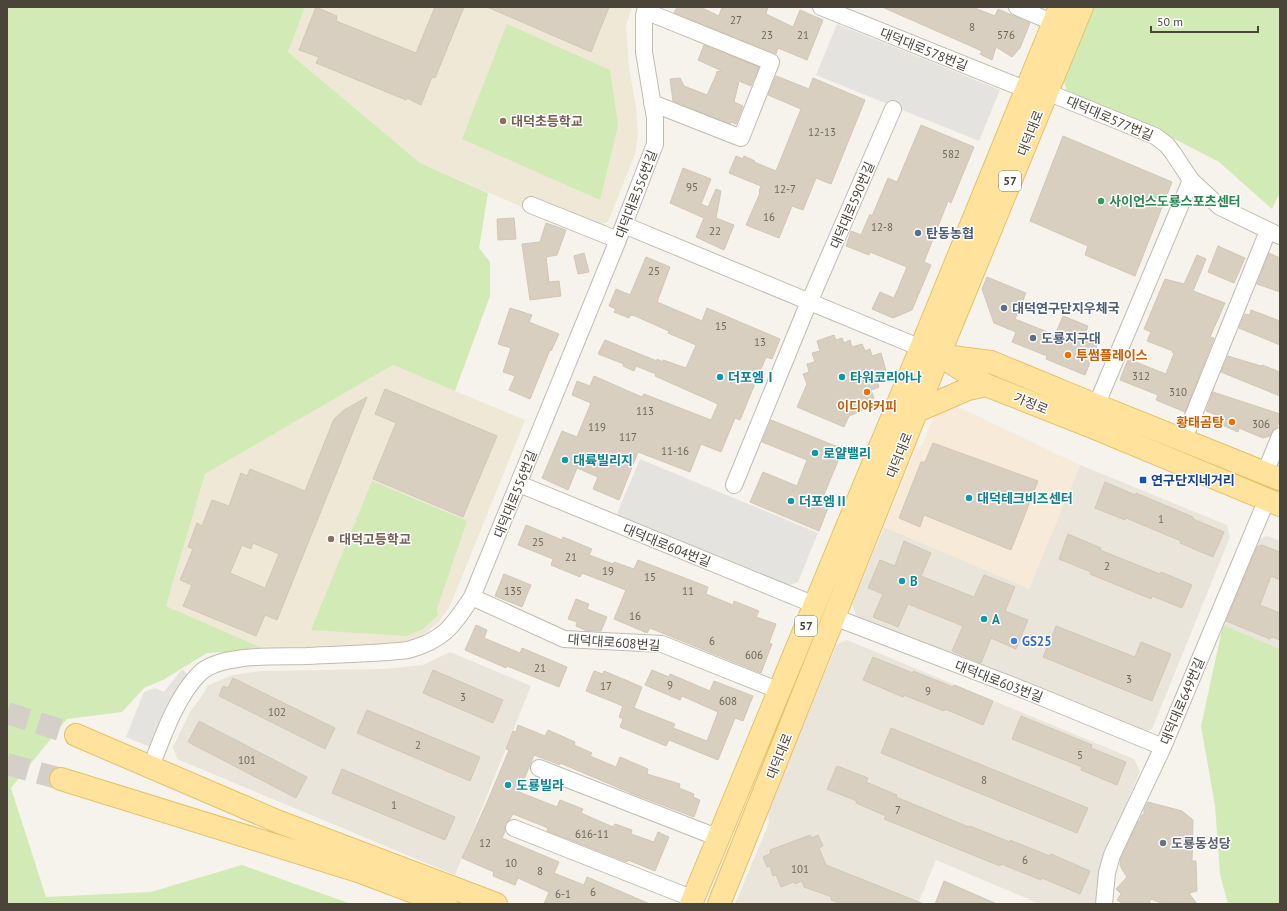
<svg xmlns="http://www.w3.org/2000/svg" width="1287" height="911" viewBox="0 0 1287 911" font-family="'PT Sans','Noto Sans KR',sans-serif">
<style>
.residential{fill:#eae5da}
.commercial{fill:#f7ead8}
.education{fill:#efe8d6}
.green{fill:#d2eab5}
.parking{fill:#e5e3e0}
.building{fill:#d8cfc1;stroke:#d3c7b4;fill-rule:evenodd}
.lines{fill:none;stroke-linecap:round;stroke-linejoin:round}
.primary-tunnel{stroke:#d4d0c8;stroke-width:22;stroke-dasharray:22 11;stroke-linecap:butt}
.minor-casing{stroke:#c2bbae;stroke-width:18}
.primary-casing{stroke:#e6c16a;stroke-width:24}
.minor{stroke:#fff;stroke-width:16}
.primary{stroke:#ffe39c;stroke-width:22}
.education-dot{fill:#8d6e63;stroke:#fff;stroke-width:1.5}
.leisure-dot{fill:#2e9e5b;stroke:#fff;stroke-width:1.5}
.service-dot{fill:#5c6f8a;stroke:#fff;stroke-width:1.5}
.food-dot{fill:#e8710a;stroke:#fff;stroke-width:1.5}
.culture-dot{fill:#0f9aa8;stroke:#fff;stroke-width:1.5}
.transit-dot{fill:#1a4fb4;stroke:#fff;stroke-width:1.5}
.shop-dot{fill:#3f7fe0;stroke:#fff;stroke-width:1.5}
.worship-dot{fill:#6b7280;stroke:#fff;stroke-width:1.5}
.labels{text-anchor:middle;stroke-width:3;stroke-linejoin:round;paint-order:stroke}
.number-label{font-size:11px;fill:#6e675b}
.shield{fill:#fff;stroke:#817c74;stroke-width:1}
.shield-label{font-size:12px;font-weight:bold;fill:#4b4439}
.street-label{font-size:13px;fill:#4b4439;stroke:#fff}
.education-label{font-size:13px;font-weight:bold;fill:#785e54;stroke:#fff;text-anchor:start}
.leisure-label{font-size:13px;font-weight:bold;fill:#27864d;stroke:#fff;text-anchor:start}
.service-label{font-size:13px;font-weight:bold;fill:#4e5e75;stroke:#fff;text-anchor:start}
.food-label{font-size:13px;font-weight:bold;fill:#c56008;stroke:#fff;text-anchor:start}
.culture-label{font-size:13px;font-weight:bold;fill:#0d838f;stroke:#fff;text-anchor:start}
.transit-label{font-size:13px;font-weight:bold;fill:#164399;stroke:#fff;text-anchor:start}
.shop-label{font-size:13px;font-weight:bold;fill:#366cbe;stroke:#fff;text-anchor:start}
.worship-label{font-size:13px;font-weight:bold;fill:#5b616d;stroke:#fff;text-anchor:start}
</style>
<rect width="100%" height="100%" fill="#f6f3ec"/>
<path class="residential" d="M 1080,465 L 1227,525 L 1230,537 L 1152,729 L 1141,735 L 857,618 L 852,604 L 884,527 L 1029,588 Z
M 1267,536 L 1280,541 L 1280,649 L 1223,625 L 1256,541 Z
M 847,640 L 1134,759 L 1140,771 L 1102,861 L 1099,904 L 1040,904 L 936,860 L 918,904 L 735,904 L 769,823 L 768,811 L 772,800 L 837,644 Z
M 450,652 L 531,686 L 455,875 L 177,759 L 173,747 L 190,712 L 204,693 L 208,685 L 233,675 L 261,671 L 384,669 L 423,665 Z"/>
<path class="commercial" d="M 956,406 L 1080,465 L 1029,589 L 884,527 L 916,449 L 923,444 L 935,413 Z"/>
<path class="education" d="M 305,7 L 632,7 L 626,25 L 629,68 L 636,107 L 638,134 L 635,154 L 608,222 L 598,225 L 529,210 L 420,163 L 288,52 Z
M 393,365 L 525,420 L 451,604 L 439,622 L 422,636 L 401,645 L 267,650 L 166,606 L 205,474 Z"/>
<path class="green" d="M 7,7 L 305,7 L 288,52 L 420,163 L 488,193 L 479,248 L 490,262 L 490,296 L 455,391 L 393,365 L 205,474 L 166,606 L 267,650 L 207,653 L 163,680 L 144,688 L 122,712 L 67,719 L 11,788 L 46,897 L 151,892 L 242,865 L 351,904 L 7,904 Z
M 1093,7 L 1280,7 L 1280,192 L 1272,209 L 1219,162 L 1138,120 L 1068,94 L 1063,79 Z
M 507,24 L 610,70 L 618,125 L 600,200 L 462,139 Z
M 372,481 L 467,521 L 437,609 L 438,615 L 423,629 L 407,636 L 311,630 Z
M 1223,625 L 1280,649 L 1280,904 L 1228,904 L 1220,874 L 1215,806 L 1201,726 Z"/>
<path class="parking" d="M 837,24 L 1000,90 L 979,141 L 816,75 Z
M 640,459 L 818,533 L 798,582 L 787,586 L 616,516 Z
M 182,669 L 190,676 L 153,748 L 126,737 L 144,692 L 155,688 L 164,692 Z"/>
<path class="building" d="M 316,7 L 337,16 L 336,21 L 416,53 L 435,7 L 464,7 L 435,78 L 432,77 L 421,105 L 407,98 L 406,100 L 316,63 L 319,57 L 299,50 Z
M 487,7 L 609,7 L 591,52 Z
M 677,7 L 700,7 L 719,16 L 722,7 L 768,7 L 766,14 L 793,27 L 800,10 L 823,20 L 807,60 L 778,48 L 776,54 L 674,13 Z
M 882,7 L 972,7 L 995,16 L 998,9 L 1030,23 L 1020,48 L 1012,57 L 996,47 L 992,60 L 980,54 L 982,51 Z
M 704,45 L 759,67 L 751,86 L 739,81 L 734,102 L 743,106 L 736,124 L 731,122 L 730,124 L 673,101 L 670,79 L 680,78 L 684,86 L 707,95 L 717,73 L 716,72 L 722,71 L 698,60 Z
M 776,76 L 809,89 L 813,78 L 865,100 L 831,184 L 816,178 L 803,210 L 792,206 L 779,238 L 746,225 L 760,193 L 759,192 L 761,186 L 729,173 L 736,156 L 743,159 L 744,156 L 755,161 L 754,162 L 776,171 L 801,109 L 768,95 Z
M 921,125 L 974,147 L 951,203 L 948,201 L 924,262 L 931,265 L 912,310 L 893,318 L 872,309 L 880,292 L 894,298 L 907,267 L 870,252 L 869,255 L 846,246 L 851,231 L 861,235 L 870,214 L 872,216 L 875,209 L 888,178 L 897,182 Z
M 1063,136 L 1172,182 L 1135,276 L 1085,255 L 1088,246 L 1030,221 Z
M 683,168 L 711,179 L 701,204 L 708,207 L 716,189 L 721,191 L 716,218 L 734,225 L 724,250 L 696,237 L 704,218 L 670,203 Z
M 514,218 L 516,239 L 498,240 L 497,219 Z
M 546,223 L 566,230 L 557,255 L 546,257 L 549,282 L 559,281 L 561,296 L 530,300 L 522,244 L 540,242 Z
M 1218,246 L 1245,258 L 1234,283 L 1208,272 Z
M 584,253 L 589,272 L 578,274 L 574,256 Z
M 1269,253 L 1280,258 L 1280,292 L 1257,284 Z
M 1197,255 L 1206,259 L 1193,291 L 1225,303 L 1210,337 L 1214,338 L 1185,412 L 1156,400 L 1158,395 L 1120,380 L 1128,359 L 1166,374 L 1174,353 L 1172,352 L 1173,351 L 1147,341 L 1151,332 L 1144,329 L 1165,279 L 1184,284 Z
M 646,257 L 670,267 L 657,302 L 702,321 L 707,308 L 780,339 L 772,359 L 766,357 L 740,420 L 735,418 L 721,452 L 701,444 L 690,472 L 638,452 L 619,500 L 593,489 L 598,477 L 577,468 L 568,490 L 542,478 L 562,431 L 577,437 L 591,403 L 572,395 L 577,381 L 590,386 L 594,376 L 642,397 L 644,394 L 711,420 L 718,404 L 655,376 L 656,374 L 636,366 L 634,371 L 623,366 L 624,364 L 598,354 L 605,340 L 657,361 L 657,359 L 663,362 L 663,360 L 686,368 L 696,345 L 668,333 L 669,331 L 635,316 L 630,315 L 629,318 L 614,312 L 616,309 L 609,306 L 616,289 L 630,295 Z
M 987,277 L 1026,293 L 1015,319 L 1055,335 L 1063,316 L 1088,326 L 1085,335 L 1099,340 L 1085,375 L 1046,359 L 1047,356 L 1012,342 L 1016,332 L 994,323 L 982,289 Z
M 510,308 L 532,315 L 529,322 L 559,334 L 551,351 L 550,350 L 530,399 L 509,390 L 515,376 L 503,372 L 511,348 L 498,344 Z
M 1251,310 L 1280,321 L 1280,345 L 1239,328 L 1245,314 L 1250,315 Z
M 834,335 L 836,340 L 842,338 L 844,343 L 850,340 L 852,347 L 862,344 L 865,351 L 870,349 L 872,356 L 881,353 L 886,371 L 880,373 L 881,380 L 877,381 L 879,387 L 871,390 L 874,398 L 869,400 L 871,407 L 849,416 L 844,427 L 797,407 L 807,384 L 803,374 L 809,372 L 807,364 L 815,362 L 812,353 L 820,351 L 817,341 Z
M 1228,356 L 1261,366 L 1262,365 L 1280,372 L 1280,396 L 1221,372 Z
M 385,389 L 497,436 L 463,517 L 373,479 L 396,423 L 375,414 Z
M 1213,392 L 1280,414 L 1280,420 L 1277,427 L 1274,429 L 1270,436 L 1263,438 L 1239,428 L 1238,432 L 1222,425 L 1225,418 L 1206,411 Z
M 367,397 L 277,620 L 265,615 L 256,636 L 183,606 L 192,585 L 180,580 L 193,549 L 188,547 L 197,523 L 202,526 L 212,500 L 229,506 L 241,473 L 247,476 L 250,469 L 305,491 L 334,419 L 344,410 ZM 253,543 L 279,554 L 265,588 L 230,573 L 242,545 L 251,549 Z
M 771,420 L 843,449 L 823,497 L 831,500 L 819,531 L 750,502 L 763,472 L 797,486 L 807,460 L 762,442 Z
M 933,443 L 1038,481 L 1011,550 L 924,515 L 920,527 L 899,518 L 921,462 L 925,462 Z
M 1105,482 L 1135,495 L 1136,493 L 1193,517 L 1193,519 L 1224,532 L 1213,557 L 1180,543 L 1181,541 L 1126,518 L 1125,520 L 1095,508 Z
M 526,525 L 562,540 L 563,537 L 592,549 L 589,555 L 613,564 L 614,562 L 634,569 L 638,560 L 708,587 L 706,594 L 733,605 L 734,601 L 759,611 L 756,617 L 776,624 L 769,643 L 772,644 L 761,673 L 650,628 L 647,633 L 614,619 L 626,590 L 582,573 L 580,577 L 551,565 L 553,559 L 518,545 Z
M 1068,534 L 1101,548 L 1100,550 L 1160,574 L 1161,572 L 1192,585 L 1182,608 L 1152,596 L 1151,599 L 1090,574 L 1091,572 L 1059,559 Z
M 904,541 L 931,553 L 921,576 L 974,597 L 984,575 L 1015,587 L 1005,611 L 1028,620 L 1016,649 L 991,638 L 981,663 L 952,651 L 963,626 L 908,604 L 898,627 L 873,617 L 883,594 L 868,588 L 880,560 L 895,566 Z
M 1262,545 L 1280,552 L 1280,580 L 1271,576 L 1260,605 L 1280,613 L 1280,640 L 1272,637 L 1270,639 L 1226,621 L 1257,547 Z
M 504,574 L 531,585 L 522,607 L 495,596 Z
M 576,599 L 589,604 L 587,609 L 607,617 L 601,631 L 587,631 L 576,626 L 577,622 L 568,619 Z
M 476,625 L 487,630 L 484,638 L 520,653 L 522,648 L 567,667 L 559,687 L 507,666 L 506,668 L 465,650 Z
M 1056,626 L 1135,657 L 1141,642 L 1171,654 L 1152,701 L 1043,657 Z
M 873,657 L 913,673 L 913,671 L 953,687 L 954,685 L 993,701 L 983,725 L 945,709 L 944,711 L 904,695 L 903,697 L 863,680 Z
M 433,670 L 503,700 L 493,723 L 423,693 Z
M 652,670 L 669,677 L 670,674 L 710,691 L 714,681 L 753,696 L 743,721 L 735,718 L 718,760 L 669,740 L 666,746 L 620,727 L 623,719 L 619,717 L 623,706 L 586,691 L 594,671 L 603,674 L 604,671 L 642,687 L 634,708 L 675,724 L 673,728 L 707,741 L 718,712 L 682,696 L 680,700 L 645,685 Z
M 233,678 L 335,728 L 325,749 L 219,696 L 223,686 L 228,688 Z
M 367,710 L 480,757 L 470,781 L 357,733 Z
M 1021,716 L 1092,745 L 1091,748 L 1126,762 L 1117,785 L 1081,770 L 1082,767 L 1012,739 Z
M 199,721 L 307,777 L 296,798 L 188,742 Z
M 518,725 L 545,736 L 548,730 L 575,742 L 574,745 L 592,753 L 590,756 L 616,767 L 620,757 L 648,769 L 647,774 L 680,784 L 679,788 L 694,794 L 693,797 L 700,800 L 694,817 L 631,793 L 560,763 L 560,765 L 534,755 L 519,792 L 557,807 L 560,800 L 583,809 L 581,813 L 613,827 L 615,824 L 632,830 L 631,834 L 654,842 L 658,832 L 669,837 L 655,871 L 628,860 L 627,862 L 547,831 L 548,828 L 513,814 L 510,819 L 505,824 L 505,831 L 502,838 L 559,862 L 554,873 L 584,885 L 587,877 L 650,904 L 544,904 L 549,892 L 518,878 L 515,885 L 493,876 L 494,872 L 462,858 L 488,800 L 509,750 L 506,749 L 513,731 L 516,732 Z
M 891,728 L 1088,808 L 1077,833 L 881,753 Z
M 837,766 L 868,778 L 866,782 L 897,795 L 896,797 L 969,827 L 970,826 L 1010,842 L 1010,840 L 1050,856 L 1051,854 L 1090,871 L 1080,894 L 1042,878 L 1041,880 L 1001,864 L 1000,866 L 884,819 L 886,816 L 856,803 L 857,801 L 827,789 Z
M 342,769 L 455,817 L 445,840 L 332,793 Z
M 1148,802 L 1182,811 L 1193,820 L 1192,861 L 1196,861 L 1197,891 L 1189,893 L 1197,904 L 1164,904 L 1151,899 L 1149,904 L 1124,904 L 1117,900 L 1121,894 L 1116,889 L 1127,877 L 1123,871 L 1120,865 L 1121,858 L 1138,821 L 1141,821 L 1140,818 L 1142,815 L 1144,814 L 1144,809 Z
M 810,835 L 812,838 L 818,835 L 823,846 L 819,848 L 826,865 L 924,904 L 842,904 L 831,900 L 832,897 L 804,887 L 802,881 L 795,884 L 794,882 L 781,887 L 776,875 L 773,876 L 770,866 L 767,867 L 763,857 L 771,853 L 770,850 Z
M 944,881 L 997,904 L 935,904 Z"/>
<g class="lines">
<path class="primary-tunnel" d="M 7,713 L 76,735
M 7,764 L 61,779"/>
<defs>
<path id="minor" d="M 821,7 L 1027,90
M 1017,7 L 1054,23
M 645,11 L 771,62 L 741,138 L 652,103
M 1047,92 L 1155,136 L 1167,145 L 1173,153 L 1191,180 L 1220,207 L 1280,236
M 531,205 L 618,240
M 624,225 L 921,348
M 1096,406 L 1191,180
M 1183,441 L 1268,231
M 1265,473 L 1280,436
M 519,484 L 815,605
M 734,485 L 804,314 L 893,109
M 472,597 L 564,639 L 662,644 L 780,691
M 834,617 L 1024,690 L 1163,747
M 151,767 C 162,738 177,695 200,673 C 221,653 279,657 307,656 C 340,654 374,654 408,650 C 444,640 452,627 472,597 L 618,240 L 655,144 L 655,118 L 644,52 L 644,15 L 647,7
M 539,768 L 719,838
M 514,828 L 694,899
M 1104,904 L 1107,873 L 1112,855 L 1163,747 L 1267,499"/>
<path id="primary" d="M 939,355 L 986,385 L 1095,428 L 1280,505
M 944,356 L 991,362 L 1071,395 L 1280,479
M 917,411 L 968,389 L 986,385
M 76,735 L 279,822 L 496,904
M 61,779 L 358,871 L 446,904
M 691,904 L 921,348 L 1060,7
M 719,904 L 939,355 L 1082,7"/>
</defs>
<use href="#minor" class="minor-casing"/>
<use href="#primary" class="primary-casing"/>
<use href="#minor" class="minor"/>
<use href="#primary" class="primary"/>
</g>
<g class="education-dot">
<circle cx="503" cy="121" r="4"/>
<circle cx="331" cy="539" r="4"/>
</g>
<circle class="leisure-dot" cx="1101" cy="201" r="4"/>
<g class="service-dot">
<circle cx="918" cy="233" r="4"/>
<circle cx="1004" cy="308" r="4"/>
<circle cx="1033" cy="338" r="4"/>
</g>
<g class="food-dot">
<circle cx="1068" cy="355" r="4"/>
<circle cx="867" cy="392" r="4"/>
<circle cx="1232" cy="422" r="4"/>
</g>
<g class="culture-dot">
<circle cx="720" cy="377" r="4"/>
<circle cx="842" cy="377" r="4"/>
<circle cx="815" cy="453" r="4"/>
<circle cx="565" cy="460" r="4"/>
<circle cx="969" cy="498" r="4"/>
<circle cx="791" cy="501" r="4"/>
<circle cx="902" cy="581" r="4"/>
<circle cx="984" cy="619" r="4"/>
<circle cx="508" cy="785" r="4"/>
</g>
<rect class="transit-dot" x="1139" y="476" width="8" height="8" rx="2"/>
<circle class="shop-dot" cx="1014" cy="641" r="4"/>
<circle class="worship-dot" cx="1163" cy="843" r="4"/>
<g class="labels">
<g class="number-label">
<text x="736" y="24">27</text>
<text x="972" y="31">8</text>
<text x="767" y="39">23</text>
<text x="803" y="39">21</text>
<text x="1006" y="39">576</text>
<text x="822" y="136">12-13</text>
<text x="951" y="158">582</text>
<text x="692" y="191">95</text>
<text x="785" y="193">12-7</text>
<text x="769" y="221">16</text>
<text x="882" y="231">12-8</text>
<text x="715" y="235">22</text>
<text x="654" y="275">25</text>
<text x="721" y="330">15</text>
<text x="760" y="346">13</text>
<text x="1141" y="380">312</text>
<text x="1178" y="396">310</text>
<text x="645" y="415">113</text>
<text x="1261" y="428">306</text>
<text x="597" y="431">119</text>
<text x="628" y="441">117</text>
<text x="675" y="455">11-16</text>
<text x="1161" y="523">1</text>
<text x="538" y="546">25</text>
<text x="571" y="561">21</text>
<text x="1107" y="570">2</text>
<text x="608" y="575">19</text>
<text x="650" y="581">15</text>
<text x="513" y="595">135</text>
<text x="688" y="595">11</text>
<text x="635" y="620">16</text>
<text x="712" y="645">6</text>
<text x="754" y="659">606</text>
<text x="540" y="672">21</text>
<text x="1129" y="683">3</text>
<text x="670" y="689">9</text>
<text x="606" y="690">17</text>
<text x="928" y="695">9</text>
<text x="463" y="701">3</text>
<text x="728" y="705">608</text>
<text x="277" y="716">102</text>
<text x="418" y="749">2</text>
<text x="1080" y="759">5</text>
<text x="247" y="764">101</text>
<text x="984" y="784">8</text>
<text x="394" y="809">1</text>
<text x="898" y="814">7</text>
<text x="592" y="838">616-11</text>
<text x="485" y="847">12</text>
<text x="1025" y="864">6</text>
<text x="511" y="867">10</text>
<text x="800" y="873">101</text>
<text x="540" y="875">8</text>
<text x="593" y="896">6</text>
<text x="563" y="898">6-1</text>
</g>
<g class="shield">
<rect x="999" y="171" width="22" height="20" rx="3"/>
<rect x="795" y="616" width="22" height="20" rx="3"/>
</g>
<g class="shield-label">
<text x="1010" y="185">57</text>
<text x="806" y="630">57</text>
</g>
<g class="street-label">
<text transform="translate(924 49) rotate(22)" y="5">대덕대로578번길</text>
<text transform="translate(1110 118) rotate(23)" y="5">대덕대로577번길</text>
<text transform="translate(1030 133) rotate(-68)" y="5">대덕대로</text>
<text transform="translate(636 194) rotate(-69)" y="5">대덕대로556번길</text>
<text transform="translate(852 205) rotate(-67)" y="5">대덕대로590번길</text>
<text transform="translate(1031 403) rotate(22)" y="5">가정로</text>
<text transform="translate(899 455) rotate(-68)" y="5">대덕대로</text>
<text transform="translate(515 494) rotate(-68)" y="5">대덕대로556번길</text>
<text transform="translate(667 545) rotate(22)" y="5">대덕대로604번길</text>
<text transform="translate(614 642) rotate(4)" y="5">대덕대로608번길</text>
<text transform="translate(999 681) rotate(21)" y="5">대덕대로603번길</text>
<text transform="translate(1182 701) rotate(-67)" y="5">대덕대로649번길</text>
<text transform="translate(779 756) rotate(-68)" y="5">대덕대로</text>
</g>
<g class="education-label">
<text x="511" y="126">대덕초등학교</text>
<text x="339" y="544">대덕고등학교</text>
</g>
<g class="leisure-label">
<text x="1109" y="206">사이언스도룡스포츠센터</text>
</g>
<g class="service-label">
<text x="926" y="238">탄동농협</text>
<text x="1012" y="313">대덕연구단지우체국</text>
<text x="1041" y="343">도룡지구대</text>
</g>
<g class="food-label">
<text x="1076" y="360">투썸플레이스</text>
<text x="867" y="411" text-anchor="middle">이디야커피</text>
<text x="1224" y="427" text-anchor="end">황태곰탕</text>
</g>
<g class="culture-label">
<text x="728" y="382">더포엠Ⅰ</text>
<text x="850" y="382">타워코리아나</text>
<text x="823" y="458">로얄밸리</text>
<text x="573" y="465">대륙빌리지</text>
<text x="977" y="503">대덕테크비즈센터</text>
<text x="799" y="506">더포엠Ⅱ</text>
<text x="910" y="586">B</text>
<text x="992" y="624">A</text>
<text x="516" y="790">도룡빌라</text>
</g>
<g class="transit-label">
<text x="1151" y="485">연구단지네거리</text>
</g>
<g class="shop-label">
<text x="1022" y="646">GS25</text>
</g>
<g class="worship-label">
<text x="1171" y="848">도룡동성당</text>
</g>
</g>
<rect width="1287" height="911" fill="none" stroke="#4b4439" stroke-width="16"/>
<path d="M1151 26v6h107v-6" fill="none" stroke="#4b4439" stroke-width="2"/>
<text x="1157" y="26" font-size="12" fill="#4b4439" stroke="#ffffff" stroke-width="3" paint-order="stroke">50 m</text>
</svg>
